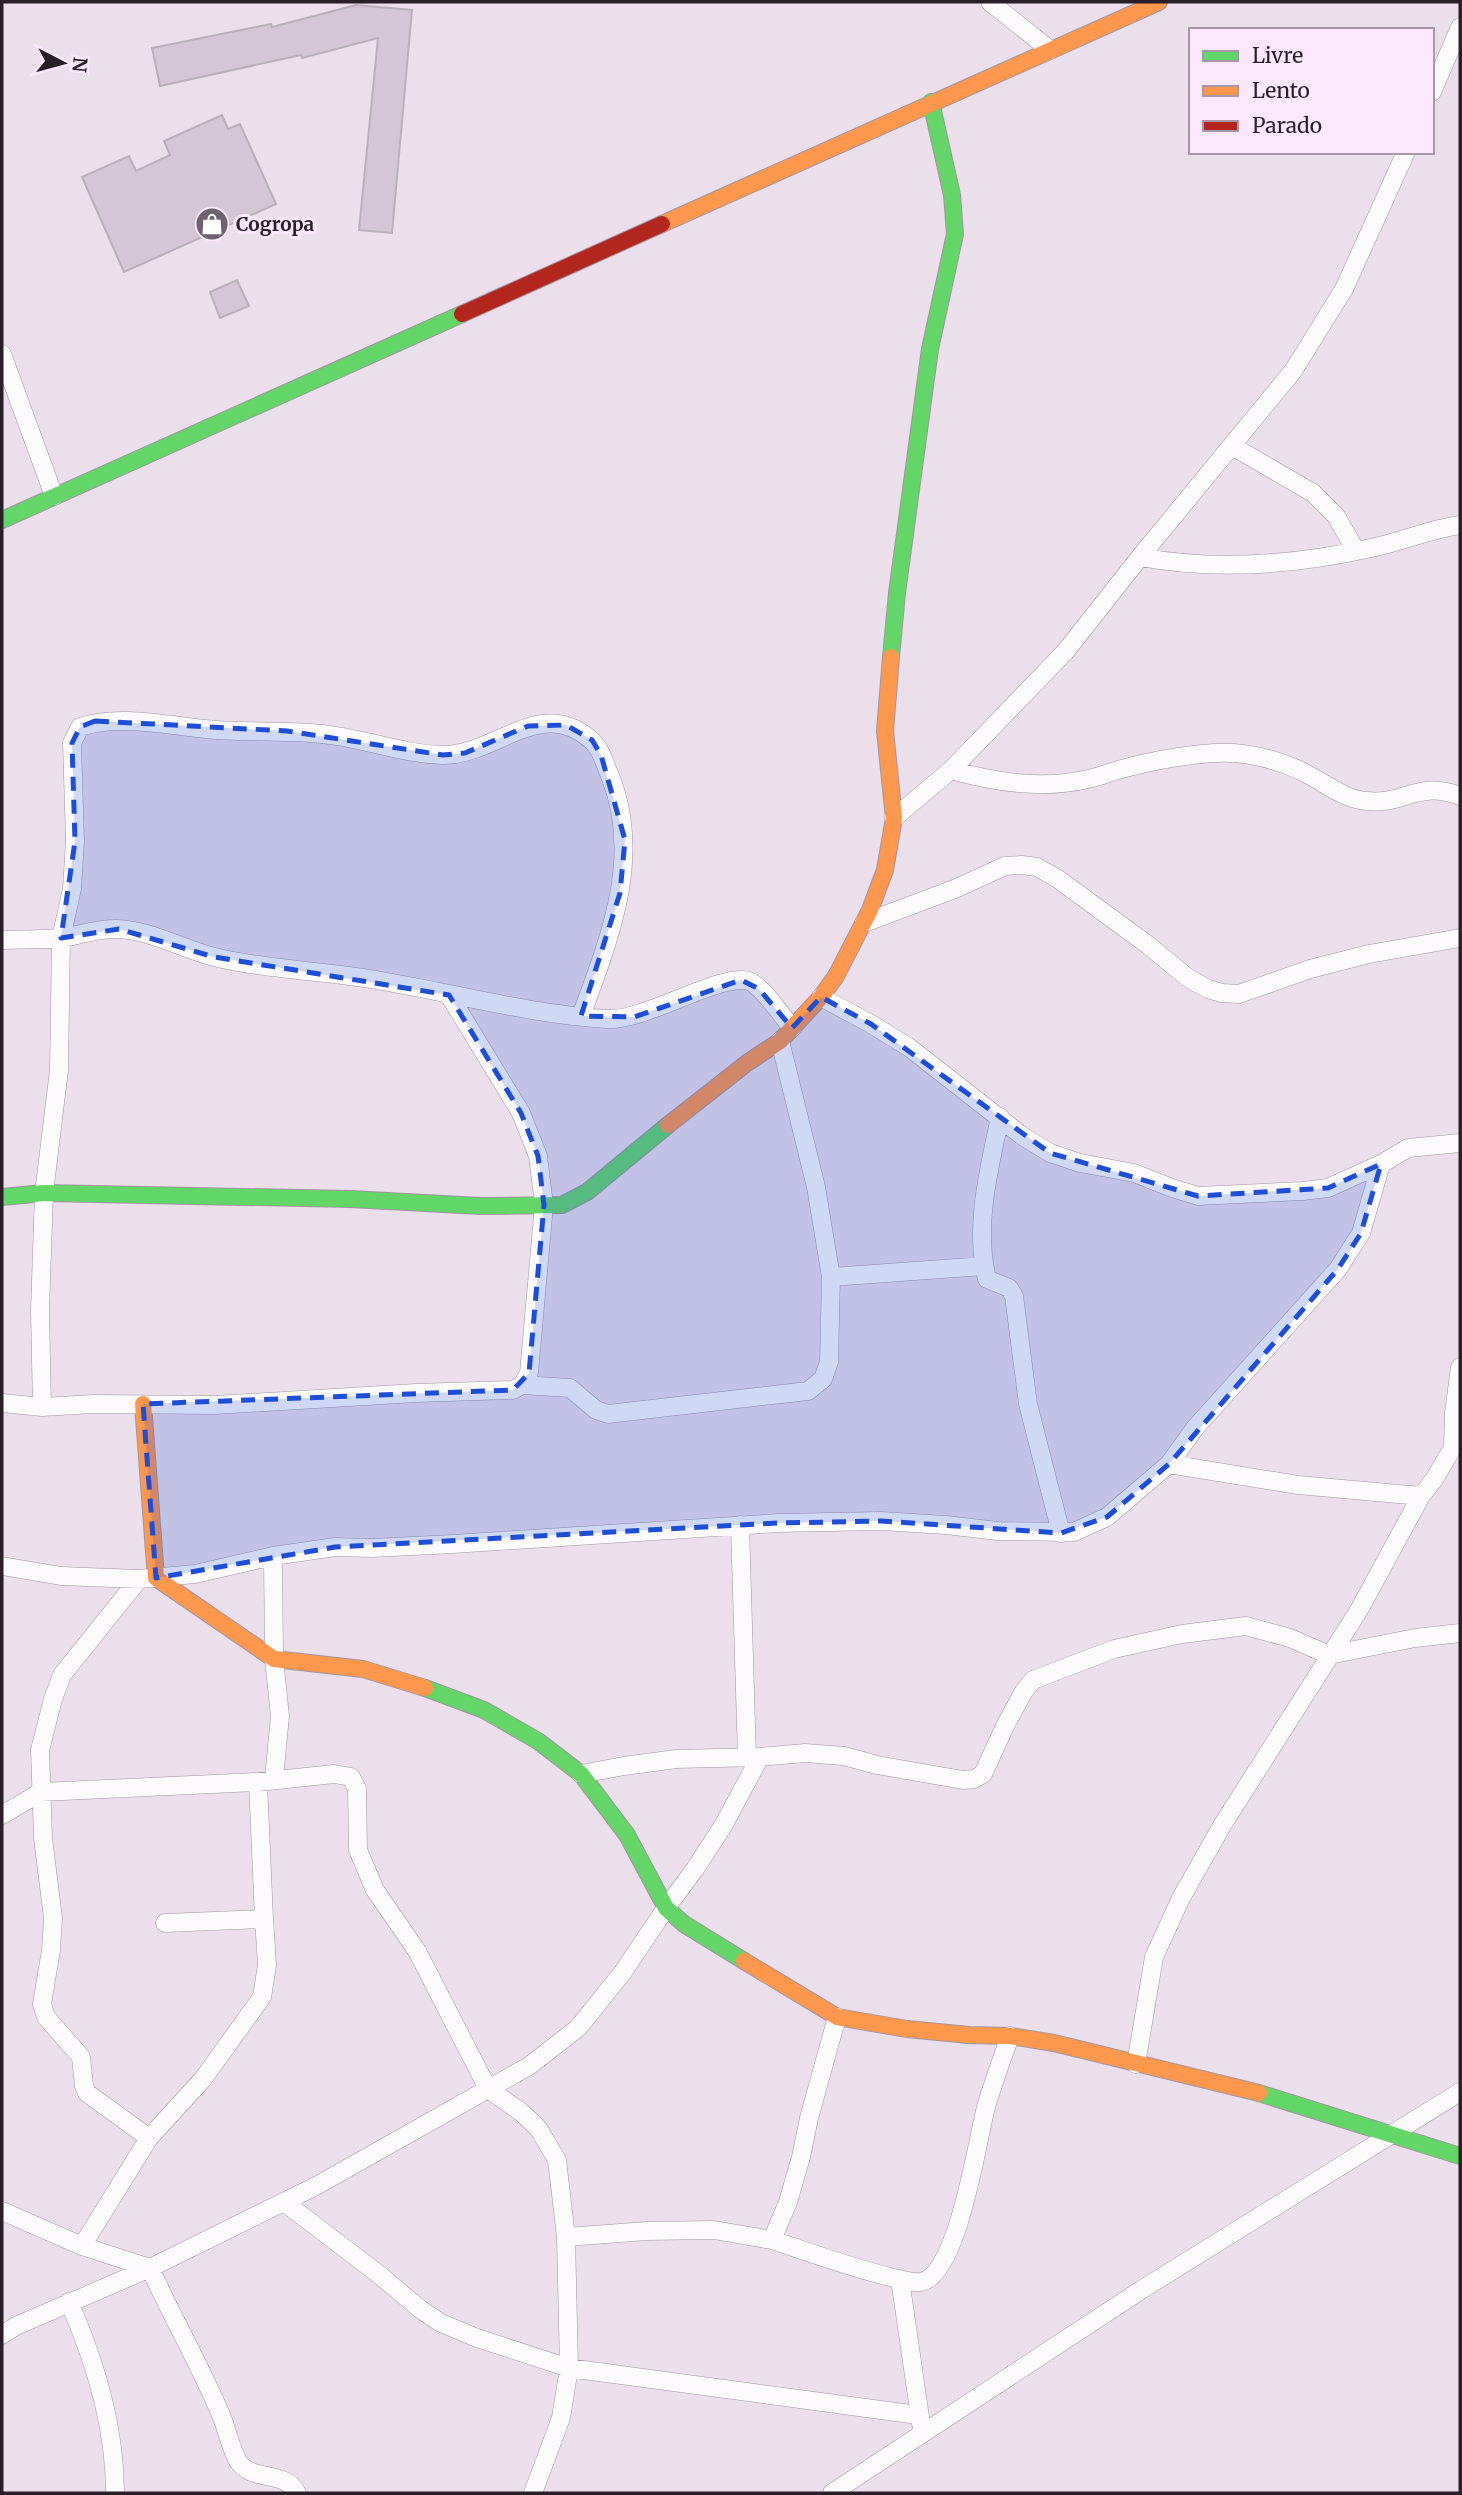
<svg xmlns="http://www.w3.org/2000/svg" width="1462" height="2495" viewBox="0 0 1462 2495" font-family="Merriweather,serif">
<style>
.building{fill:#d4c6d5;stroke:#bab0ba;stroke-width:2}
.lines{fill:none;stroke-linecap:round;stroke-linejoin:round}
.street-casing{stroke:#a096a0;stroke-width:19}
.fast-casing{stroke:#a096a0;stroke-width:18}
.slow-casing{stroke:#a096a0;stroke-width:18}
.jam-casing{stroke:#a096a0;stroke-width:18}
.street{stroke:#fcfafc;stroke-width:18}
.fast{stroke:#63d668;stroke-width:16}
.slow{stroke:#ff974d;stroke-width:16}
.jam{stroke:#b3261e;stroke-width:16}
.marked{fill:#1d4ed8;fill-opacity:0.2;stroke:#1d4ed8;stroke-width:5;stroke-dasharray:14 9;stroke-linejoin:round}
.labels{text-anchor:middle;stroke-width:6;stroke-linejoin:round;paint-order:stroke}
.poi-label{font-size:19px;font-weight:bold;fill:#281f28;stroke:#fce8fc;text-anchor:start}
</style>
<rect width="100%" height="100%" fill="#ecdfec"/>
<path class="building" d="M 356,5 L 412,10 L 392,233 L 359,230 L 378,38 L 302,58 L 301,55 L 160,86 L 152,48 L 271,24 L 272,27 Z
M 222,115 L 228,129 L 240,124 L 276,204 L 124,272 L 82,177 L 129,156 L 136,171 L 170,155 L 164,141 Z
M 237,280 L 249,306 L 220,318 L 210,292 Z"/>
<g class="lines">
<defs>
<path id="street" d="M 990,2 L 1050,50
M 1432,92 L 1460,27
M 2,354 L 54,496
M 1232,446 L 1313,493 L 1336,516 L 1356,551
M 1140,557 C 1216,571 1295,565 1371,548 C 1401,542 1430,529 1460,525
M 951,770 C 995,782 1042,790 1088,779 C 1098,777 1108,773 1118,770 C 1150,761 1201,751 1234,753 C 1259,755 1283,762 1305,773 C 1327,784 1343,799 1367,801 C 1405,805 1417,780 1460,796
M 894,818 L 951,770 L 1065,652 L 1140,557 L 1293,371 L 1344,289 L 1406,152
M 864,923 L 957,888 L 1005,866 L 1022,865 L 1037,867 L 1058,879 L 1148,945 L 1188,978 L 1208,989 L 1222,993 L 1239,994 L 1310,969 L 1369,954 L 1460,938
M 2,940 C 21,939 41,940 60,938 C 79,936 97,928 117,929 C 151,930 182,949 214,957 C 267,970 328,971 382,981 C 457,994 530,1014 607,1019 C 643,1022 722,972 749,981 C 763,987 782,1016 792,1028
M 821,997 L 871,1024 L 910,1048 L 1021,1135 L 1050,1153 L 1080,1163 L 1134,1173 L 1172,1188 L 1198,1196 L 1303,1191 L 1328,1188 L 1381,1164 L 1408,1148 L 1460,1143
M 780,1041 L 816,1187 L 831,1277 L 984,1266
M 1000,1117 C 989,1170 974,1225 987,1279 L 1009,1288 L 1014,1296 L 1028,1404 L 1061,1533
M 522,1385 L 570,1388 L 596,1410 L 608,1414 L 808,1391 L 823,1379 L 829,1362 L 831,1277
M 2,1403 L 42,1407 L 94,1404 L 215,1405 L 416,1393 L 513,1390 L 522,1385 L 529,1373 L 544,1205 L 538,1156 L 521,1113 L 449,995
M 42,1407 L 40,1311 L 44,1193 L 59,1070 L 61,938 L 72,889 L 75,841 L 72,743 L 80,727 C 119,713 175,727 216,730 C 258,733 301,729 343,737 C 376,743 408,754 442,755 C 495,756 540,696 590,739 C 601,748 605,764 610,776 C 643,858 609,939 581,1016
M 1169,1464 L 1298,1485 L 1421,1496
M 740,1525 L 747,1758
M 273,1556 L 274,1659 L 280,1716 L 274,1778
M 2,1566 L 61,1576 L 139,1579 L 195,1574 L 273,1556 L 335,1547 L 372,1548 L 453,1544 L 778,1523 L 881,1521 L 946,1525 L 998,1531 L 1074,1532 L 1107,1517 L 1169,1464 L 1195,1428 L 1338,1269 L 1361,1233 L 1381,1164
M 139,1579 L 62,1675 L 53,1699 L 40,1750 L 43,1838 L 53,1918 L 51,1950 L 42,2004 L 46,2017 L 81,2057 L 84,2086 L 87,2093 L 149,2138
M 581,1774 L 624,1766 L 676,1759 L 760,1757 L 805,1753 L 844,1756 L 877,1765 L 963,1780 L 974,1779 L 983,1774 L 1005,1726 L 1024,1691 L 1033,1680 L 1114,1649 L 1182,1634 L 1246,1626 L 1290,1638 L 1329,1655 L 1415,1638 L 1460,1633
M 2,1815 L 41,1792 L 258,1782 L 334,1774 L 351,1777 L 357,1789 L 358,1850 L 375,1890 L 417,1951 L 488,2089 L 521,2112 L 538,2128 L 557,2160 L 566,2237 L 569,2368 L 561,2418 L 533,2493
M 165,1923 L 264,1919 L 258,1782
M 1136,2064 L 1154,1957 L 1181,1898 L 1223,1824 L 1359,1610 L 1421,1496 L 1435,1478 L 1453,1447 L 1454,1413 L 1460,1367
M 284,2202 L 377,2273 L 420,2309 L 441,2323 L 477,2338 L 569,2368 L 918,2415
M 2,2211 L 82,2246 L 150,2268 L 316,2186 L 410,2133 L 529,2066 L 578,2028 L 623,1972 L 666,1908 L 695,1869 L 723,1826 L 760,1757
M 566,2237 L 647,2231 L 714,2230 L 772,2240 L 788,2202 L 801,2157 L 809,2118 L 837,2017
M 772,2240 C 811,2253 850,2267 890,2277 C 899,2279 912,2283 921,2282 C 958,2275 977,2141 986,2107 C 993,2083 1002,2059 1010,2036
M 82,2246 L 149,2138 L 203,2079 L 262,1997 L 267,1965 L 264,1919
M 900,2279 L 921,2424
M 69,2302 C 96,2363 115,2426 115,2493
M 2,2335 L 16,2326 L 150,2268 C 172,2317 200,2365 221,2415 C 227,2429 230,2447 238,2461 C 252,2483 285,2469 297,2493
M 832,2493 L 1141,2290 L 1460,2092"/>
<path id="fast" d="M 2,520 L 462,314
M 891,657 L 897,593 L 930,349 L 955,234 L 952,195 L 931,102
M 2,1197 L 44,1193 L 350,1199 L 481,1206 L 562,1205 L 587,1192 L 668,1125
M 425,1688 L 484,1710 L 538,1741 L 581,1774 L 627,1835 L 666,1908 L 684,1924 L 744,1961
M 1259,2093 L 1460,2156"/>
<path id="slow" d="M 662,224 L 1159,2
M 668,1125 L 747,1063 L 780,1041 L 821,997 L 836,976 L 870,910 L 885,870 L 894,818 L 885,731 L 891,657
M 143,1404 L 156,1578 L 274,1659 L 363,1669 L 425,1688
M 744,1961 L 837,2017 L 907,2029 L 969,2035 L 1010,2036 L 1054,2043 L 1259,2093"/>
<path id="jam" d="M 462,314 L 662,224"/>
</defs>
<use href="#street" class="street-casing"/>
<use href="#fast" class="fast-casing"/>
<use href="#slow" class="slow-casing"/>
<use href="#jam" class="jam-casing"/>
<use href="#street" class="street"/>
<use href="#fast" class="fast"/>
<use href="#slow" class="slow"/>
<use href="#jam" class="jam"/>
</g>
<path class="marked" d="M 95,721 L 287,731 L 443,755 L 465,753 L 528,726 L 566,725 L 592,740 L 601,755 L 625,840 L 620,893 L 581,1016 L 634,1017 L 741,980 L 759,989 L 792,1028 L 821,997 L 871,1024 L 1050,1153 L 1198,1196 L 1328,1188 L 1381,1164 L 1361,1233 L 1338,1269 L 1169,1464 L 1107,1517 L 1061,1533 L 881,1521 L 778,1523 L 335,1547 L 156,1578 L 143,1404 L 513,1390 L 529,1373 L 544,1205 L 538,1156 L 521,1113 L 449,995 L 214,957 L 119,929 L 61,938 L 75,841 L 72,743 L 80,727 Z"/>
<defs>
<symbol id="shop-disc" viewBox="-11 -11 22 22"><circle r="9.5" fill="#6d626d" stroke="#fce8fc"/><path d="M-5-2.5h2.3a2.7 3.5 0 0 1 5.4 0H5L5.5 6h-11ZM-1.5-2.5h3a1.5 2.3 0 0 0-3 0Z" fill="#fff"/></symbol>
</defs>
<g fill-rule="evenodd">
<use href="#shop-disc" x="193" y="205" width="38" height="38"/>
</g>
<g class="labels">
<g class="poi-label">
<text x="236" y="231">Cogropa</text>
</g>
</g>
<rect width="1462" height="2495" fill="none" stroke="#281f28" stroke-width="7"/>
<rect x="1189" y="28" width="245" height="126" fill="#fce8fc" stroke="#a798a7" stroke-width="2"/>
<rect x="1203" y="51" width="35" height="10" fill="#63d668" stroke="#a798a7" stroke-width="2"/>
<text x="1252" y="63" font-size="21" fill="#281f28">Livre</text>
<rect x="1203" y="86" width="35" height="10" fill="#ff974d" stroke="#a798a7" stroke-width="2"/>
<text x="1252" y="98" font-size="21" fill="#281f28">Lento</text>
<rect x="1203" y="121" width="35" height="10" fill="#b3261e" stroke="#a798a7" stroke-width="2"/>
<text x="1252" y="133" font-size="21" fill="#281f28">Parado</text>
<g transform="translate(63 63) rotate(96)" stroke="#fce8fc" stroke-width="5" paint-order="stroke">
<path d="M0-5L12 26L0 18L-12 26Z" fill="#281f28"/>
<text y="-10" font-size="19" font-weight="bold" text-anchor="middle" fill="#281f28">N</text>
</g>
</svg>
